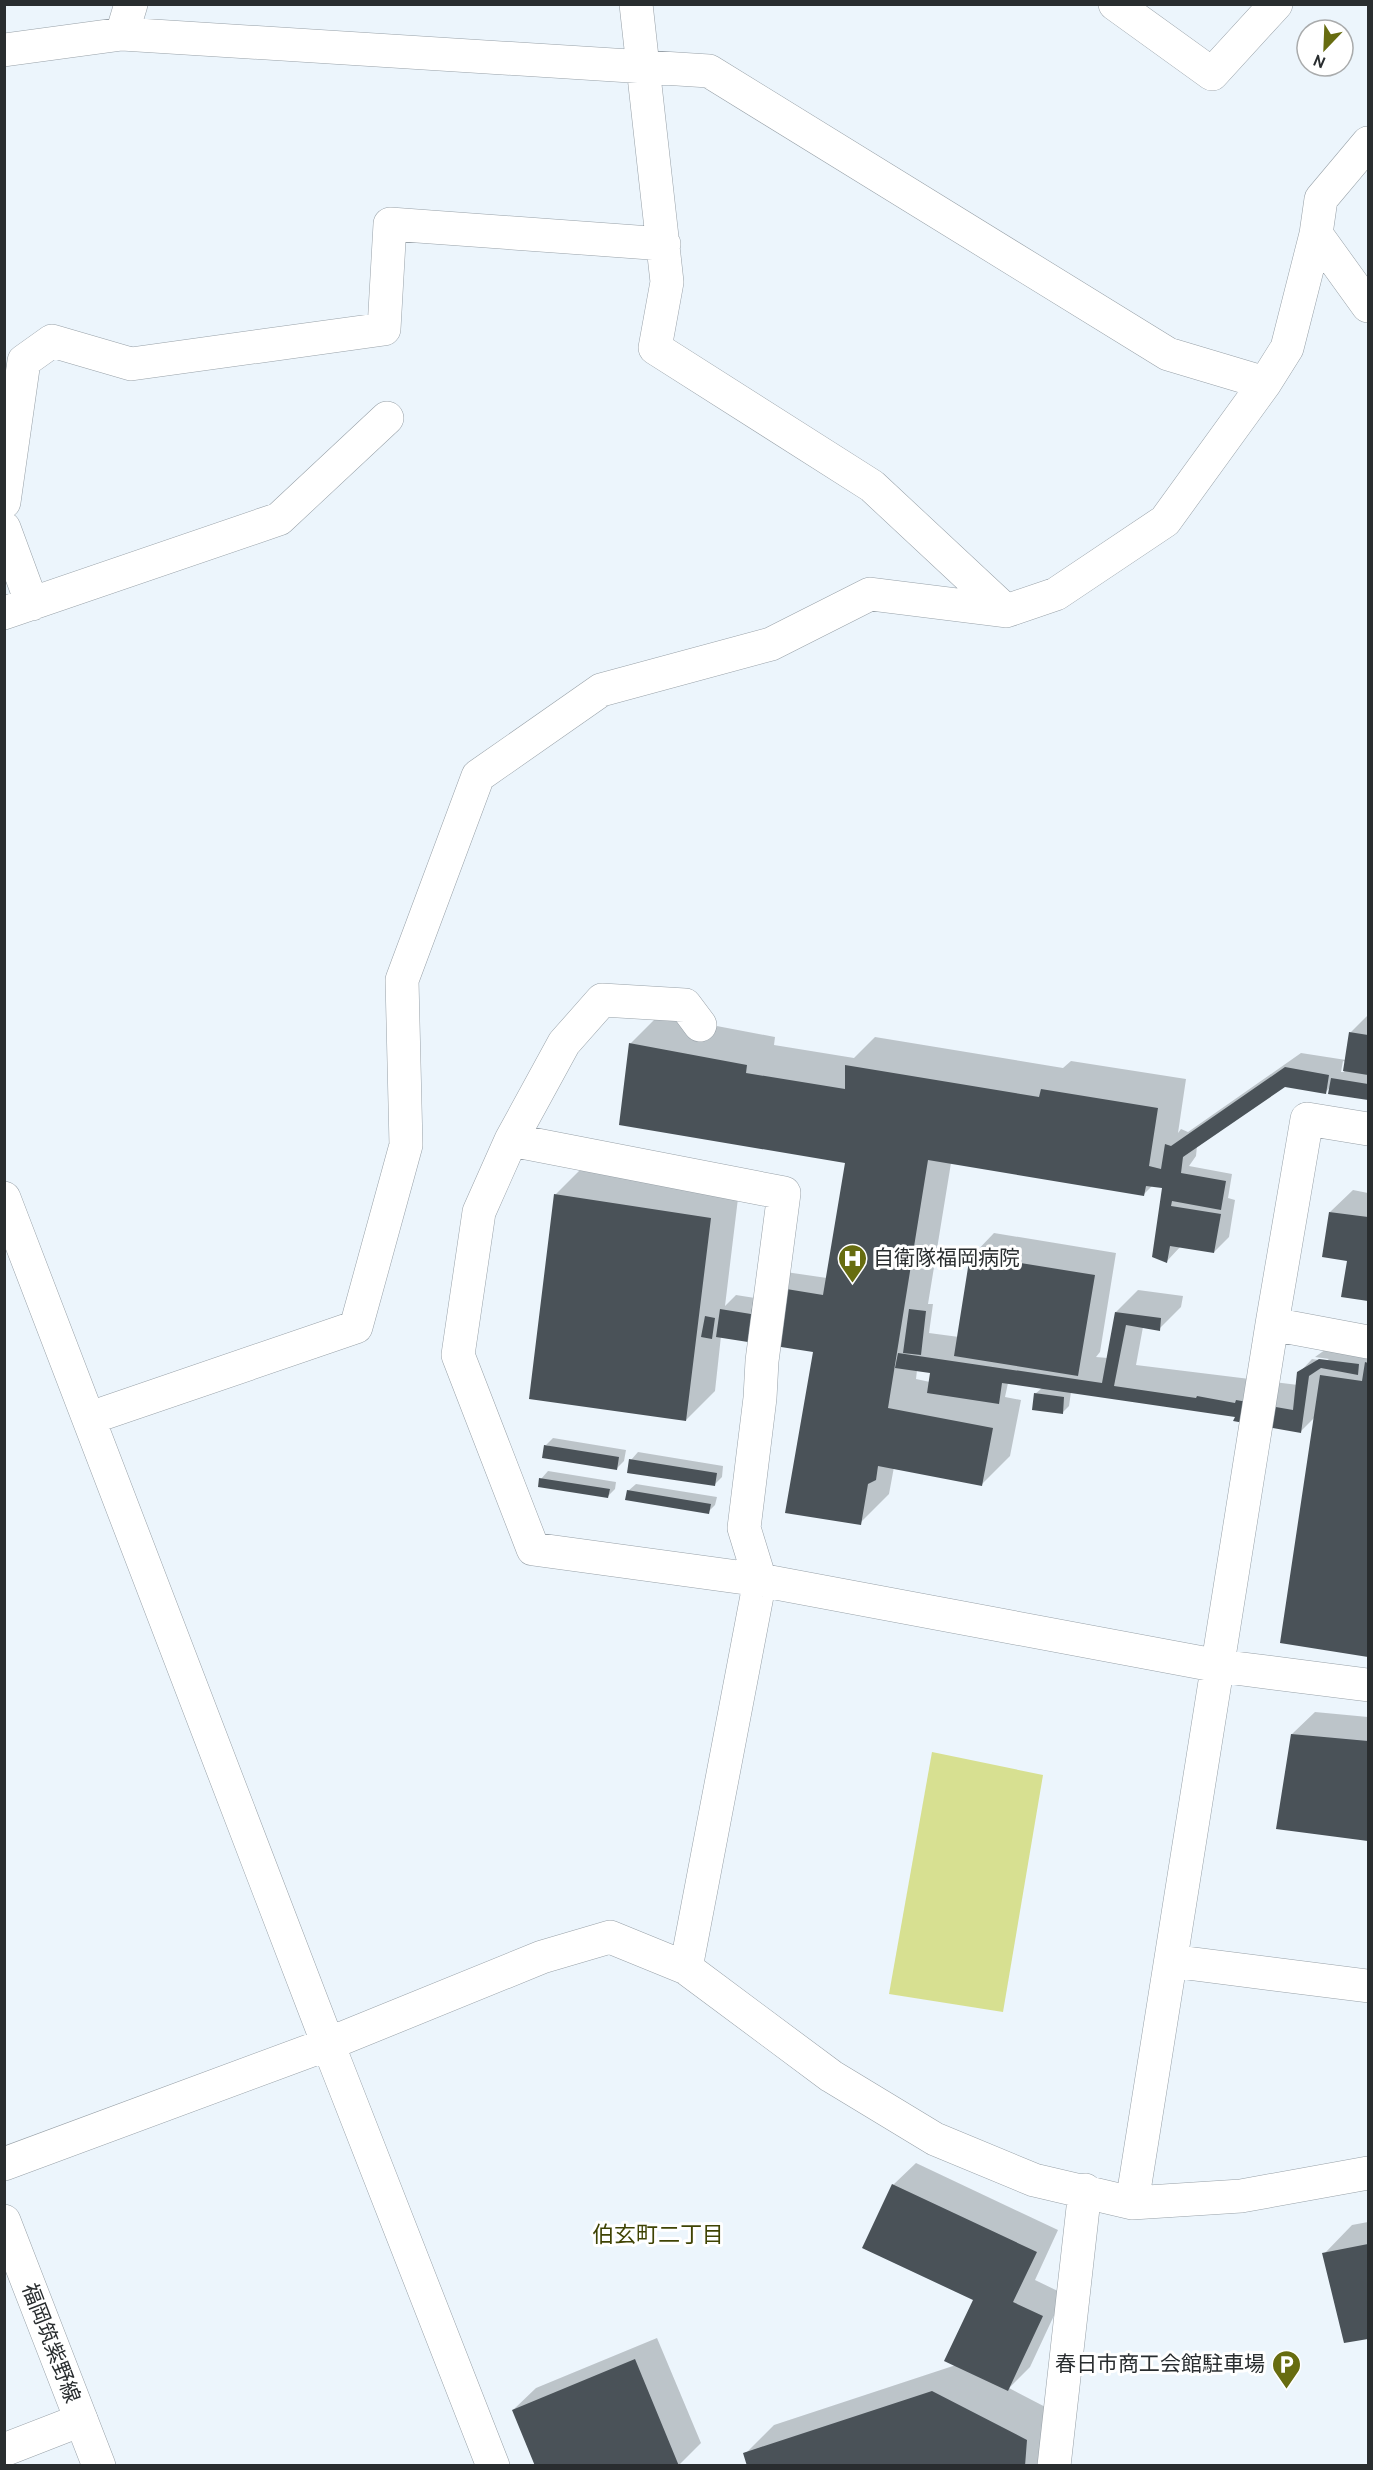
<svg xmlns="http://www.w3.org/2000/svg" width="1373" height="2470" viewBox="0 0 1373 2470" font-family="Cabin,'Noto Sans JP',sans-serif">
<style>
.green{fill:#d7e091}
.shadow{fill:#0003;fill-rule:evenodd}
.building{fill:#4a5258}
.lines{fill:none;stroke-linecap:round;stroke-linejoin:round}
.minor-casing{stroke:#98a1a8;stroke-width:34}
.major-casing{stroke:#98a1a8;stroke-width:34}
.minor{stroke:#fff;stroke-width:33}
.major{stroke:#fff;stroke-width:33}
.labels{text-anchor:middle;stroke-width:6;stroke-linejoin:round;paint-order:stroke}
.poi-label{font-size:21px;fill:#292d2f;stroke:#fff;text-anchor:start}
.street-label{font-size:21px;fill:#292d2f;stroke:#fff}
.neighbourhood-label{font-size:22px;fill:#3f4303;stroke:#fff}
</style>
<rect width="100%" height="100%" fill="#ecf5fc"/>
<path class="green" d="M 932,1752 L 1043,1775 L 1003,2012 L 889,1994 Z"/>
<path class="shadow" d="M 659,1015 L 775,1037 L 774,1045 L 854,1058 L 875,1037 L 1063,1068 L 1071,1061 L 1186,1079 L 1178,1133 L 1181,1129 L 1188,1132 L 1301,1053 L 1346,1060 L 1350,1033 L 1368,1015 L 1368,1098 L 1330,1093 L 1330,1087 L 1325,1093 L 1285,1086 L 1197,1146 L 1196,1156 L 1189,1166 L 1232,1174 L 1228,1198 L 1235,1200 L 1229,1237 L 1214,1252 L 1181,1246 L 1167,1261 L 1164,1187 L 1153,1185 L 1144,1194 L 951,1163 L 928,1304 L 933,1304 L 929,1333 L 959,1337 L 972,1256 L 994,1233 L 1116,1253 L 1100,1352 L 1096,1357 L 1108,1358 L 1116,1312 L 1138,1290 L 1183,1296 L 1181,1307 L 1159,1329 L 1143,1327 L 1136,1365 L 1298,1385 L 1299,1373 L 1312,1359 L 1326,1361 L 1329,1359 L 1315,1357 L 1343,1337 L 1368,1341 L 1368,1656 L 1281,1642 L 1316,1416 L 1301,1431 L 1237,1416 L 1071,1392 L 1069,1406 L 1062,1413 L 1035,1394 L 1042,1388 L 1008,1383 L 1005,1397 L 1021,1400 L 1010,1456 L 981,1485 L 894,1467 L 889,1494 L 860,1523 L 814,1351 L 721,1336 L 715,1391 L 686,1420 L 555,1195 L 584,1166 L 739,1190 L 725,1306 L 736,1295 L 755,1298 L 772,1270 L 827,1278 L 847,1162 L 630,1044 ZM 1343,1061 L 1346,1062 L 1344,1072 L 1341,1072 ZM 917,1370 L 932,1372 L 930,1382 L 916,1379 Z
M 1353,1190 L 1368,1193 L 1368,1300 L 1343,1296 L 1349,1260 L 1330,1212 Z
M 553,1438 L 626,1450 L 624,1461 L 617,1468 L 546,1445 Z
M 638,1452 L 723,1466 L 722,1477 L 714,1485 L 631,1460 Z
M 548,1471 L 616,1482 L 615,1489 L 608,1496 L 541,1479 Z
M 636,1484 L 717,1497 L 715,1505 L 708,1512 L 628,1491 Z
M 1315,1712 L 1368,1717 L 1368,1839 L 1278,1827 L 1292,1734 Z
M 916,2163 L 1058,2230 L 1035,2280 L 1064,2294 L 1030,2367 L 1009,2388 L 1055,2412 L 1050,2466 L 749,2466 L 745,2454 L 774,2425 L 956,2365 L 975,2299 L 893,2185 Z
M 1368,2222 L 1368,2338 L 1345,2341 L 1324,2254 L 1352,2225 Z
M 657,2338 L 701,2443 L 679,2465 L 513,2410 L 536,2388 Z"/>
<path class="building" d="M 1349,1032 L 1368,1035 L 1368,1075 L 1343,1071 Z
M 629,1043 L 747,1065 L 746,1073 L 845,1089 L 845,1065 L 1039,1097 L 1041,1089 L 1158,1108 L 1149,1166 L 1161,1169 L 1165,1144 L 1171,1146 L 1285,1067 L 1329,1075 L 1326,1094 L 1285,1087 L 1183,1157 L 1181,1173 L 1226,1181 L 1221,1210 L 1172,1201 L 1171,1206 L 1221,1214 L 1214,1253 L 1170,1246 L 1167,1263 L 1152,1257 L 1162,1188 L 1146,1186 L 1144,1196 L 928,1160 L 888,1408 L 993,1428 L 982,1486 L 878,1466 L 876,1480 L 868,1484 L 861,1525 L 785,1513 L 813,1352 L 716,1337 L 720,1309 L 751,1314 L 756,1284 L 823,1295 L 845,1163 L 619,1125 Z
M 1331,1078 L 1368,1084 L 1368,1100 L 1328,1094 Z
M 554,1194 L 711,1218 L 686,1421 L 529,1399 Z
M 1329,1212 L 1368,1217 L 1368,1301 L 1341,1297 L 1347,1261 L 1322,1257 Z
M 970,1255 L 1095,1275 L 1078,1376 L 954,1356 Z
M 909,1309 L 926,1311 L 921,1355 L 903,1353 Z
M 1115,1312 L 1161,1318 L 1160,1331 L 1126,1325 L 1114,1386 L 1196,1398 L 1197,1396 L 1235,1403 L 1236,1400 L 1293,1410 L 1297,1372 L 1319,1359 L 1359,1364 L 1358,1375 L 1321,1368 L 1309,1376 L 1301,1433 L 1233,1421 L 1235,1417 L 1002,1383 L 999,1404 L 927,1393 L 930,1373 L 895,1368 L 898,1353 L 1102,1383 Z
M 705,1316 L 715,1318 L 712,1339 L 701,1337 Z
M 1365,1362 L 1368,1363 L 1368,1657 L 1280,1643 L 1320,1375 L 1362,1381 Z
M 1034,1393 L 1064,1397 L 1063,1414 L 1032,1410 Z
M 544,1445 L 619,1457 L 617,1470 L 542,1458 Z
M 629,1459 L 717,1473 L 715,1486 L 627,1473 Z
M 539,1478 L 610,1489 L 608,1498 L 538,1487 Z
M 627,1490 L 711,1504 L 709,1514 L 625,1500 Z
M 1291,1734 L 1368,1741 L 1368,1841 L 1276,1829 Z
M 892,2184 L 1037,2252 L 1013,2302 L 1043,2316 L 1008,2391 L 944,2361 L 973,2300 L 862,2248 Z
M 1368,2244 L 1368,2339 L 1344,2343 L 1322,2253 Z
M 635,2359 L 679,2466 L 535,2466 L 512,2410 Z
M 932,2391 L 1027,2440 L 1025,2466 L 747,2466 L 743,2453 Z"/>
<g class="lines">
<defs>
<path id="minor" d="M 636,4 L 667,282 L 655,348 L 872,486 L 1006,611
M 1115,4 L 1212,74 L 1276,4
M 122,34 L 131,4
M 4,50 L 122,34 L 709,71 L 1168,354 L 1265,383
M 1316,234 L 1368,306
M 4,502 L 24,361 L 52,341 L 131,364 L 384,329 L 390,224 L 664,244
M 4,528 L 32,604
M 4,613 L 279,519 L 387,418
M 511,1140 L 784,1193 L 762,1361 L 760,1398 L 744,1528 L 760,1580 L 533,1549 L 458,1355 L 479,1212 Z
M 511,1140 L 564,1043 L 602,1000 L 685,1005 L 700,1025
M 4,1198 L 328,2044 L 493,2466
M 1272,1324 L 1368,1342
M 90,1418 L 356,1327 L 406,1145 L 402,980 L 478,776 L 601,690 L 771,644 L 870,594 L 1006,611 L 1056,594 L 1165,521 L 1265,383 L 1287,348 L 1316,234 L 1321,199 L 1368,143
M 1171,1961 L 1368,1986
M 686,1968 L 760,1580 L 1219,1666 L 1368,1685
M 4,2164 L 328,2044 L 542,1957 L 610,1937 L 686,1968 L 831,2076 L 935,2139 L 1034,2180 L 1132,2203 L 1241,2196 L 1368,2173
M 1132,2203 L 1272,1324 L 1307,1119 L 1368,1129
M 4,2450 L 81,2420
M 1054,2466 L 1085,2190"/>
<path id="major" d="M 4,2221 L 99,2466"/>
</defs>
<use href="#minor" class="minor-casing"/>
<use href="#major" class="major-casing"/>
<use href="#minor" class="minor"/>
<use href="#major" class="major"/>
</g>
<defs>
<symbol id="hospital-pin" viewBox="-11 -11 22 30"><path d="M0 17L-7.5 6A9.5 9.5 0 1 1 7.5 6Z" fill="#676c10" stroke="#fff"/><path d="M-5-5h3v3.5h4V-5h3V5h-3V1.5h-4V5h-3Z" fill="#fff"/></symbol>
<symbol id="parking-pin" viewBox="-11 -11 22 30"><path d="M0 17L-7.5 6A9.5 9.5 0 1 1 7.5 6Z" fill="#676c10" stroke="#fff"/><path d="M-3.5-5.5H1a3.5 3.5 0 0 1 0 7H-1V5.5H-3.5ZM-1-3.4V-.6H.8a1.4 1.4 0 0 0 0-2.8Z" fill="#fff"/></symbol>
</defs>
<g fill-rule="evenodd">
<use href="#hospital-pin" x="836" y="1242" width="33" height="45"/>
<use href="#parking-pin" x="1270" y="2348" width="33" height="45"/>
</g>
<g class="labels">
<g class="poi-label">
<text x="873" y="1265">自衛隊福岡病院</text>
<text x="1265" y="2371" text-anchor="end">春日市商工会館駐車場</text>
</g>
<g class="street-label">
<text transform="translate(51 2343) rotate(69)" y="7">福岡筑紫野線</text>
</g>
<g class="neighbourhood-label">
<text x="658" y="2242">伯玄町二丁目</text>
</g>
</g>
<rect width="1373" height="2470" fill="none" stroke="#292d2f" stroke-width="12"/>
<g transform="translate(1325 48) rotate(203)"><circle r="28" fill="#ffffff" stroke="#a9abac" stroke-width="1.5"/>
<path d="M0-4.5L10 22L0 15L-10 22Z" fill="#676c10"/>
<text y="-9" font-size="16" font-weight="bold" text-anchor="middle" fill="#292d2f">N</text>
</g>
</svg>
